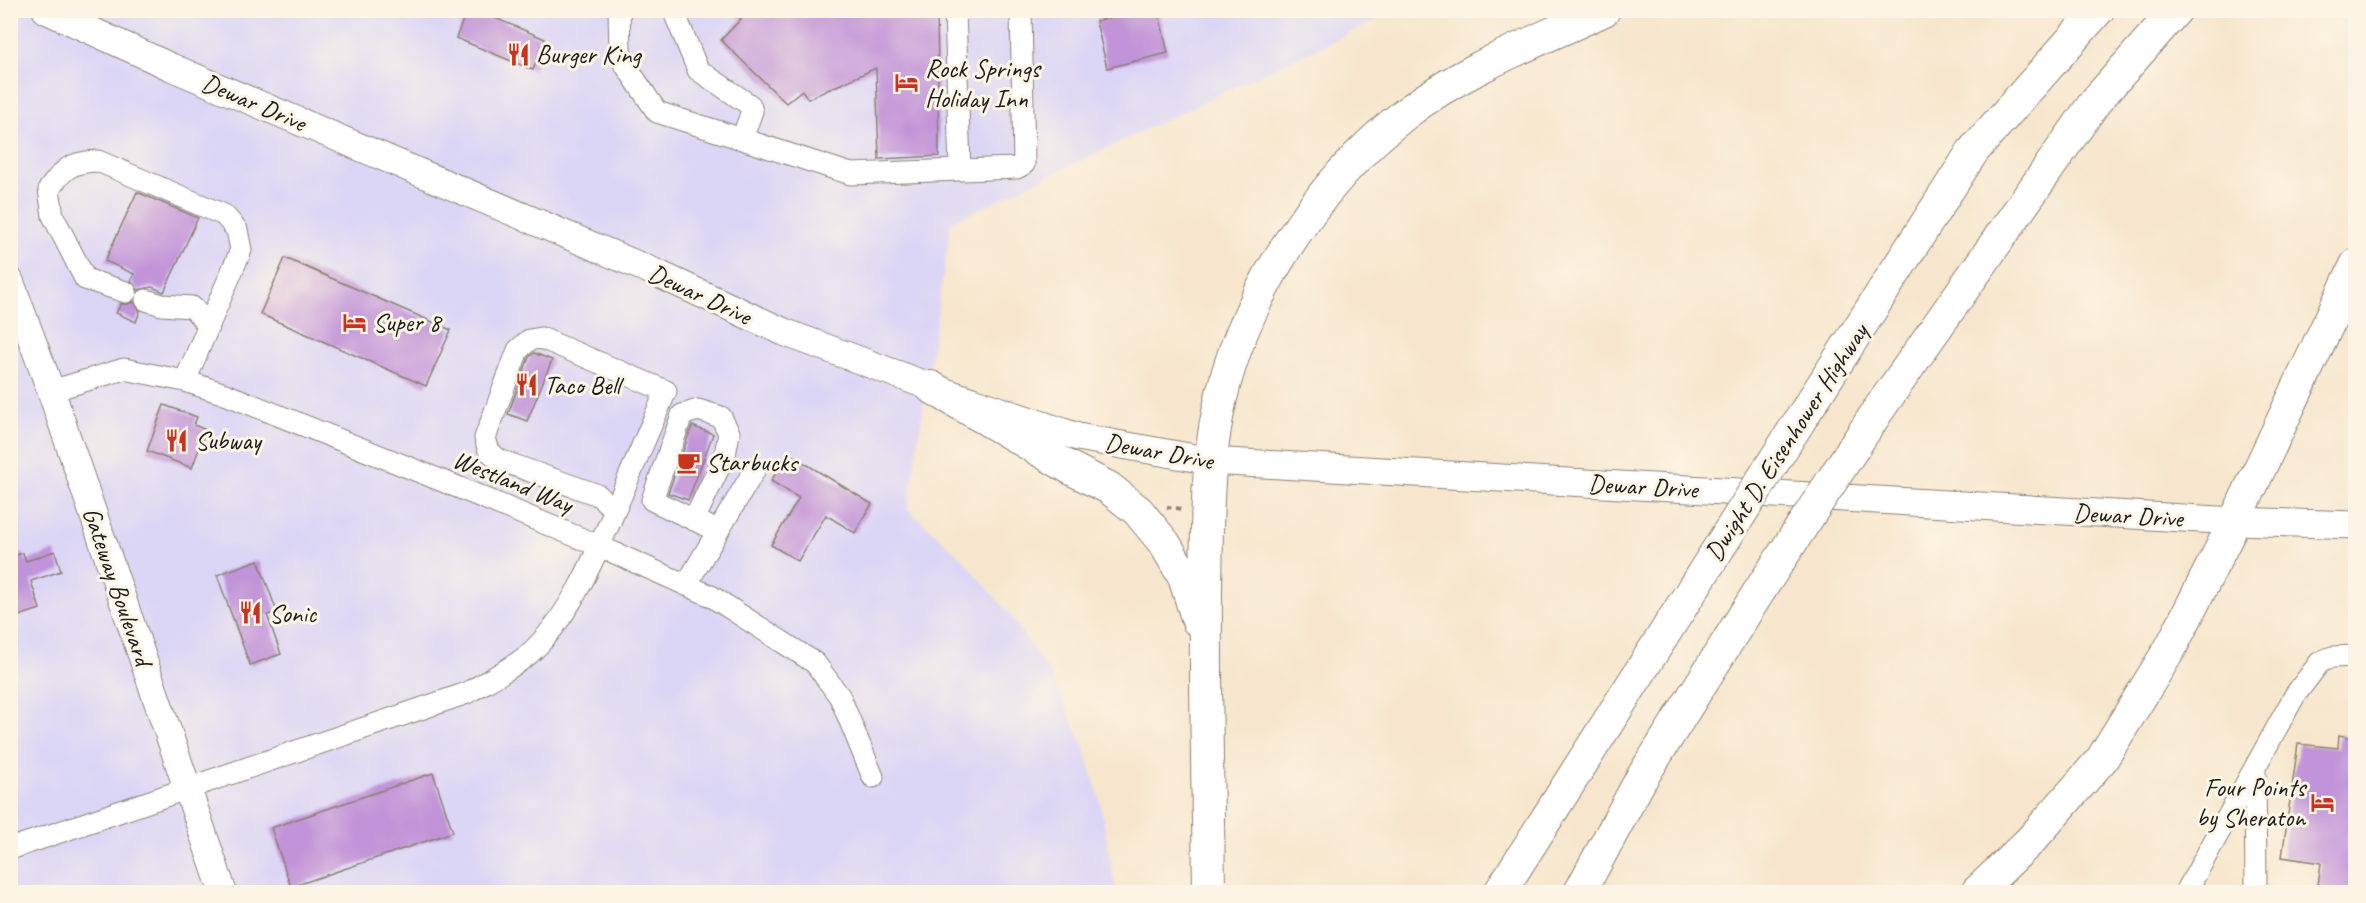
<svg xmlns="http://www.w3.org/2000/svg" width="2366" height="903" viewBox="0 0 2366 903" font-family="Caveat,sans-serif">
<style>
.built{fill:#dcd6f6}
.building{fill:#c193d8}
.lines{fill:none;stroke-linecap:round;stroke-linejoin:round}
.minor-casing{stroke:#8a8174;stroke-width:23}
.major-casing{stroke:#8a8174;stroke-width:29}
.highway-casing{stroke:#8a8174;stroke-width:34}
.path{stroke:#8a8174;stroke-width:4;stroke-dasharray:4.5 4.5;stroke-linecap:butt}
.minor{stroke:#fff;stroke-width:21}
.major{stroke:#fff;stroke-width:27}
.highway{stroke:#fff;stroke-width:32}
.highway-bridge-casing{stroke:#8a8174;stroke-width:34;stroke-linecap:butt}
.highway-bridge{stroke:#fff;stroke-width:32}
.labels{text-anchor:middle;stroke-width:6;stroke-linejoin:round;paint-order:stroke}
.poi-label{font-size:26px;fill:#1c1c1c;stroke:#fcf5e5;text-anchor:start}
.street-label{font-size:26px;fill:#1c1c1c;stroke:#fcf5e5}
</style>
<rect width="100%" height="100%" fill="#fcf5e5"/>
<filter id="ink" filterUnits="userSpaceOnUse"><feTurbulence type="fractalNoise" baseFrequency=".0167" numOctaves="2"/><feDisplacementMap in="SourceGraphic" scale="12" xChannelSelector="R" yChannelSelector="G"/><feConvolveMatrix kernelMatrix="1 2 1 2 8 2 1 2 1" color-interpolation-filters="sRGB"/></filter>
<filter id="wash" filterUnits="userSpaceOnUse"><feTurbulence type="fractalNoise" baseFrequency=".008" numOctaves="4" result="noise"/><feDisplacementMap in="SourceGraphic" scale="24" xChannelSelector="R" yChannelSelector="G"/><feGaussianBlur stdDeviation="1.35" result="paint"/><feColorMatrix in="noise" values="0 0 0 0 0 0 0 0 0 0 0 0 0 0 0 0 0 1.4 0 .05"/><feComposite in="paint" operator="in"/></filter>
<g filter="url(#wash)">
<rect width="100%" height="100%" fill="#f7e6cd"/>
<path class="built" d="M 10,11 L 1395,11 L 951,222 L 908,509 L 961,557 L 1007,611 L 1050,674 L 1083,744 L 1100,800 L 1116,892 L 11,892 Z"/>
<g id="blocks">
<path class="building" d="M 467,10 L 476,10 L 545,39 L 533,70 L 456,38 Z
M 732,10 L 937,10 L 939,156 L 879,159 L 876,68 L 808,99 L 802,90 L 786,103 L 721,40 L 741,19 Z
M 1139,10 L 1158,10 L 1168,53 L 1107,68 L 1096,21 Z
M 137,192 L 198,218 L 164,292 L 152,287 L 138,290 L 131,281 L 134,274 L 105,261 Z
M 285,258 L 451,330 L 426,386 L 260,314 Z
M 134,302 L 140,311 L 136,322 L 116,313 L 121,304 L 128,304 Z
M 534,353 L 552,360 L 527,421 L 508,414 L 529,357 Z
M 164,405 L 197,417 L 194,425 L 206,430 L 192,468 L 147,451 Z
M 692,426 L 713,434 L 688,500 L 668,493 Z
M 788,453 L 872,504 L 855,533 L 826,515 L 798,561 L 771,545 L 799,498 L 771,481 Z
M 55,551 L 61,571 L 31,581 L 40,609 L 10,619 L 10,557 L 23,553 L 26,561 Z
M 258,560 L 277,612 L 267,615 L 281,654 L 250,665 L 217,575 Z
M 2339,735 L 2355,738 L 2355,892 L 2317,892 L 2321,863 L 2282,857 L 2298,744 L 2338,748 Z
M 433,773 L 453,832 L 291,887 L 271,828 Z"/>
</g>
</g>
<g filter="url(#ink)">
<use href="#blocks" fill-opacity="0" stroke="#8a8174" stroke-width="1.5"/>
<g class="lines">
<defs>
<path id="minor" d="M 619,10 L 620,50 L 624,63 L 657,112 L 742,139 L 752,111 L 750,105 L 698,70 L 676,17 L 676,10
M 955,10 L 960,170 L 1017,168 L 1024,164 L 1021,10
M 742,139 L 851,174 L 960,170
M 126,292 L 85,279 L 53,216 L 49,189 C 64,168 71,162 98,161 L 224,215 L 237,230 L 241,250 L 185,381
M 146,300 L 162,305 L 192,307 L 209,326
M 51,391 L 124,369 L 185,381 L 225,394 L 455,486 L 599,546 L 711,596 L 815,663 L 840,697 L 873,777
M 694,520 L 725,455 L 729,433 L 721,417 L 698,410 L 682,415 L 652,500 L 718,531
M 686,585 L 754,471
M 10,849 L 467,693 C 487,681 510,670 529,654 C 571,617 597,552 619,501 C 634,464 650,428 666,391 L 541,338 L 529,340 L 518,350 L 485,438 L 489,451 L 499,460 L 598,495 L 615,510
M 2186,892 L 2295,695 L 2320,662 L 2332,657 L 2356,656
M 2254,892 L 2256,889 L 2255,769"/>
<path id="major" d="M 46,10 L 171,67 L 654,272 L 784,332 L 931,387 L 1078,437 L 1211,461 L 2235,521 L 2356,525
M 10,281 L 51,391 L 223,892"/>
<path id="highway" d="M 931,387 L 1070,468 L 1109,488 L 1138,511 L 1165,544 L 1184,577 L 1198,621
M 1809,406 L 1973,151 L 2098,10
M 1879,409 L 2095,102 L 2176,10
M 1209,892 C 1208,793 1205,693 1206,593 C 1207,533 1206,470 1218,412 C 1240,300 1316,183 1405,114 C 1465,68 1536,42 1604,10
M 1500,892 L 1694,587
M 1580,892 L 1641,779 L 1760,590
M 1977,892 L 2031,840 L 2102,759 L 2171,647 L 2235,521 L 2356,265"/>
</defs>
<use href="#minor" class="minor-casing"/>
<use href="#major" class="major-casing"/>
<use href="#highway" class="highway-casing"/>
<path class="path" d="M 1167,507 L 1183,509"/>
<use href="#minor" class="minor"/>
<use href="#major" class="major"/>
<use href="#highway" class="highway"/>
<defs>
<path id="highway-bridge" d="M 1694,587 L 1809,406
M 1760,590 L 1879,409"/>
</defs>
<use href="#highway-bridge" class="highway-bridge-casing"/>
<use href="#highway-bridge" class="highway-bridge"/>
</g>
</g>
<defs>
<symbol id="restaurant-bare" viewBox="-9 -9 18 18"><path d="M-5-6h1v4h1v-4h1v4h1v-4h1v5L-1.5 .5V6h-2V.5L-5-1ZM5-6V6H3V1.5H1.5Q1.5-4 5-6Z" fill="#c8321e" stroke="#fcf5e5" stroke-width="2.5" paint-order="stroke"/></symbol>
<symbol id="hotel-bare" viewBox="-9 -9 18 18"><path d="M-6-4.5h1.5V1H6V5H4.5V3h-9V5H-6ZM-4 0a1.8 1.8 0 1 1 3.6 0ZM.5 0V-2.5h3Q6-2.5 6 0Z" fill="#c8321e" stroke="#fcf5e5" stroke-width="2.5" paint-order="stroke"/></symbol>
<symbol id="cafe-bare" viewBox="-9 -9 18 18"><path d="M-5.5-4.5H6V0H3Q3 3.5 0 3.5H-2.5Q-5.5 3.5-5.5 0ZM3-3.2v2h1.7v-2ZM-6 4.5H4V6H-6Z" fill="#c8321e" stroke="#fcf5e5" stroke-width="2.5" paint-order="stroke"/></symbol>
</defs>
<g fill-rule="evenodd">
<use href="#restaurant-bare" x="502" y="38" width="33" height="33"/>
<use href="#hotel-bare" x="890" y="66" width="33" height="33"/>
<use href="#hotel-bare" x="338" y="306" width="33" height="33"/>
<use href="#restaurant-bare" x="510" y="368" width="33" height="33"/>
<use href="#restaurant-bare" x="160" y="424" width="33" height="33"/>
<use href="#cafe-bare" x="672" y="446" width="33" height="33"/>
<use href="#restaurant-bare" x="234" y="596" width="33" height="33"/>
<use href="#hotel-bare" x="2306" y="786" width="33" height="33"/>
</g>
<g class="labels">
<g class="poi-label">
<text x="536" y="63">Burger King</text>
<text x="925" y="77">Rock Springs<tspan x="925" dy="30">Holiday Inn</tspan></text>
<text x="373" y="331">Super 8</text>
<text x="544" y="394">Taco Bell</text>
<text x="195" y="449">Subway</text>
<text x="706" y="471">Starbucks</text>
<text x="269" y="622">Sonic</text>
<text x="2305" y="796" text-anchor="end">Four Points<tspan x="2305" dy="30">by Sheraton</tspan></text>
</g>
<g class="street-label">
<text transform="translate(254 102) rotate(23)" y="9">Dewar Drive</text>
<text transform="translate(700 294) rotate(25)" y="9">Dewar Drive</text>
<text transform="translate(1786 442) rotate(-57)" y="9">Dwight D. Eisenhower Highway</text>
<text transform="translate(1159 451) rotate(10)" y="9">Dewar Drive</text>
<text transform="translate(513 481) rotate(22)" y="9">Westland Way</text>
<text transform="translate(1643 486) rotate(3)" y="9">Dewar Drive</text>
<text transform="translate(2128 515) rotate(3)" y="9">Dewar Drive</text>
<text transform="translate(118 586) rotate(71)" y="9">Gateway Boulevard</text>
</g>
</g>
<rect width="2366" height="903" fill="none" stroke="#fcf5e5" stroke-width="36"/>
</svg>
